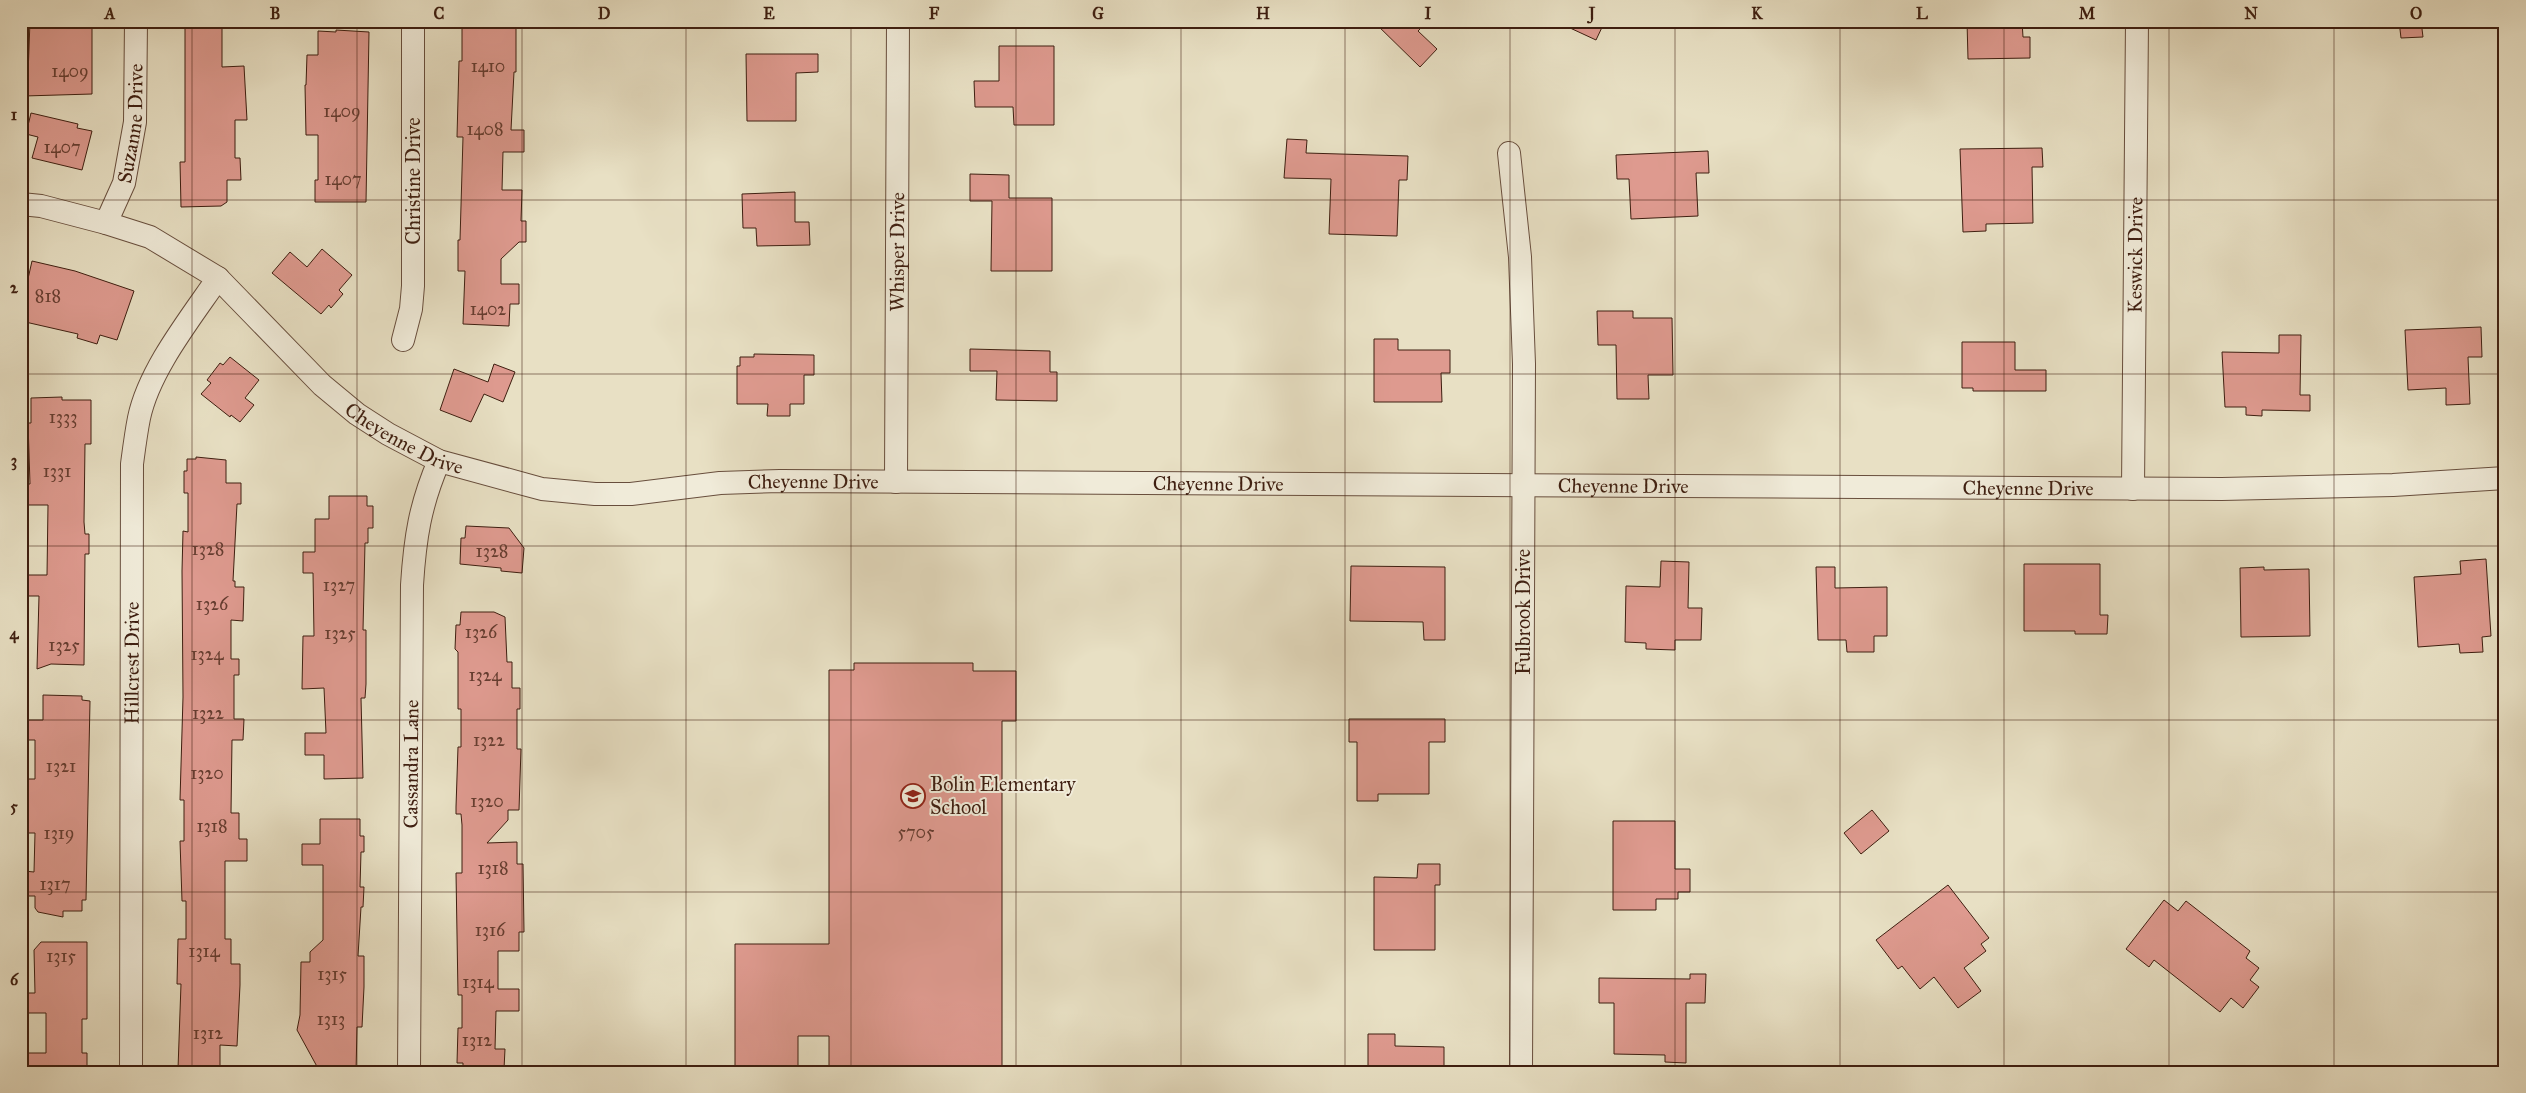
<svg xmlns="http://www.w3.org/2000/svg" width="2526" height="1093" viewBox="0 0 2526 1093" font-family="'IM FELL Great Primer',serif">
<style>
.building{fill:#de9a8f;stroke:#3e1e10}
.lines{fill:none;stroke-linecap:round;stroke-linejoin:round}
.minor-casing{stroke:#684e3d;stroke-width:24}
.minor{stroke:#f0ebd9;stroke-width:22}
.grid{fill:none;stroke:#3e1e10;stroke-width:1;stroke-opacity:0.55}
.labels{text-anchor:middle;stroke-width:4;stroke-linejoin:round;paint-order:stroke}
.number-label{font-size:18px;fill:#663d30}
.street-label{font-size:20px;fill:#3e1e10;stroke:#f0ebd9}
.poi-label{font-size:20px;fill:#3e1e10;stroke:#f0ebd9;text-anchor:start}
.neatline{fill:none;stroke:#3e1e10;stroke-width:2}
.grid-label{font-size:16px;text-anchor:middle;font-weight:bold;fill:#3e1e10}
</style>
<rect width="100%" height="100%" fill="#e8e0c4"/>
<filter id="stains"><feTurbulence type="fractalNoise" baseFrequency=".004" numOctaves="4"/><feColorMatrix values="0 0 0 0 .2 0 0 0 0 .09 0 0 0 0 .02 0 0 0 .5 -.17"/></filter>
<radialGradient id="worn" r=".72"><stop offset=".6" stop-color="#630" stop-opacity="0"/><stop offset="1" stop-color="#630" stop-opacity=".3"/></radialGradient>
<path class="building" d="M 30,21 L 92,21 L 92,94 L 24,96 L 24,75 L 28,75 Z
M 185,21 L 222,21 L 222,67 L 244,66 L 247,120 L 235,120 L 235,158 L 240,158 L 241,180 L 227,180 L 227,202 L 221,206 L 181,207 L 180,162 L 185,162 Z
M 462,21 L 516,21 L 516,72 L 514,72 L 511,130 L 524,130 L 524,152 L 503,152 L 502,190 L 522,190 L 521,221 L 526,221 L 526,242 L 519,242 L 501,259 L 501,284 L 519,284 L 519,304 L 510,304 L 509,326 L 463,324 L 465,271 L 458,271 L 458,240 L 460,240 L 463,137 L 457,137 L 459,61 L 462,61 Z
M 1373,21 L 1428,21 L 1418,31 L 1437,49 L 1420,67 Z
M 1555,21 L 1605,21 L 1596,40 Z
M 1967,21 L 2022,21 L 2023,37 L 2030,37 L 2030,58 L 1968,59 Z
M 2399,21 L 2421,21 L 2423,37 L 2401,38 Z
M 336,30 L 369,32 L 366,202 L 315,202 L 315,180 L 318,180 L 318,135 L 306,135 L 305,85 L 306,85 L 307,55 L 318,55 L 318,31 L 336,32 Z
M 999,46 L 1054,46 L 1054,125 L 1014,125 L 1013,107 L 975,107 L 974,81 L 999,81 Z
M 746,54 L 818,54 L 818,72 L 796,73 L 796,121 L 747,121 Z
M 31,113 L 78,124 L 77,128 L 92,131 L 82,170 L 32,158 L 38,137 L 26,134 Z
M 1287,139 L 1307,140 L 1306,153 L 1408,156 L 1407,180 L 1399,180 L 1397,236 L 1329,234 L 1331,179 L 1284,178 Z
M 2042,148 L 2043,167 L 2032,167 L 2033,223 L 1986,224 L 1986,231 L 1963,232 L 1960,149 Z
M 1708,151 L 1709,173 L 1696,173 L 1698,216 L 1631,219 L 1629,179 L 1617,179 L 1616,155 Z
M 970,174 L 1009,175 L 1009,198 L 1052,198 L 1052,271 L 991,271 L 992,201 L 970,201 Z
M 795,192 L 795,222 L 809,222 L 810,245 L 757,246 L 756,228 L 743,228 L 742,194 Z
M 322,249 L 352,275 L 339,290 L 343,294 L 331,308 L 329,305 L 321,314 L 272,273 L 290,252 L 307,267 Z
M 32,261 L 75,271 L 134,291 L 117,340 L 100,335 L 97,344 L 77,338 L 78,334 L 21,321 L 21,310 Z
M 1597,311 L 1633,311 L 1633,318 L 1672,318 L 1673,375 L 1648,375 L 1649,399 L 1617,399 L 1616,345 L 1598,345 Z
M 2481,327 L 2482,357 L 2468,357 L 2470,404 L 2446,405 L 2446,388 L 2408,390 L 2405,330 Z
M 2279,335 L 2301,335 L 2300,395 L 2310,395 L 2310,411 L 2262,410 L 2262,416 L 2246,415 L 2246,407 L 2225,407 L 2222,352 L 2279,353 Z
M 1374,339 L 1398,339 L 1398,350 L 1450,350 L 1450,373 L 1441,373 L 1442,402 L 1374,402 Z
M 1962,342 L 2015,342 L 2015,370 L 2046,370 L 2046,391 L 1973,391 L 1973,388 L 1962,388 Z
M 970,349 L 1050,351 L 1050,372 L 1057,372 L 1057,401 L 996,400 L 997,371 L 970,371 Z
M 754,354 L 814,355 L 814,375 L 804,375 L 804,404 L 790,404 L 790,416 L 767,416 L 768,404 L 737,404 L 737,366 L 740,366 L 740,357 L 754,357 Z
M 230,357 L 259,380 L 245,398 L 254,405 L 240,422 L 231,415 L 230,417 L 201,394 L 211,383 L 207,380 L 220,363 L 223,365 Z
M 494,364 L 515,372 L 503,402 L 484,394 L 471,422 L 440,410 L 454,369 L 488,382 Z
M 62,397 L 62,400 L 91,400 L 91,444 L 85,444 L 84,522 L 85,534 L 89,534 L 89,554 L 85,554 L 84,665 L 51,664 L 37,669 L 39,596 L 26,596 L 26,575 L 47,575 L 48,505 L 24,505 L 25,484 L 30,484 L 28,423 L 31,423 L 31,398 Z
M 196,457 L 226,460 L 226,483 L 241,483 L 241,504 L 237,504 L 233,581 L 235,581 L 235,587 L 244,587 L 243,621 L 231,620 L 231,659 L 239,659 L 239,675 L 234,675 L 234,719 L 244,719 L 243,740 L 232,740 L 231,813 L 239,813 L 239,839 L 247,839 L 247,861 L 225,861 L 225,939 L 231,939 L 231,964 L 240,964 L 240,985 L 237,1046 L 220,1045 L 220,1072 L 180,1072 L 178,1069 L 181,984 L 177,984 L 178,939 L 186,939 L 186,901 L 182,901 L 180,841 L 184,841 L 184,800 L 180,800 L 183,697 L 182,571 L 183,531 L 188,532 L 188,493 L 184,493 L 184,471 L 187,471 L 187,459 L 196,459 Z
M 329,496 L 367,496 L 367,506 L 373,506 L 373,528 L 368,528 L 368,543 L 365,543 L 363,630 L 366,630 L 366,684 L 365,698 L 361,698 L 363,778 L 324,779 L 324,755 L 305,755 L 305,733 L 326,733 L 324,688 L 302,689 L 303,636 L 314,636 L 313,573 L 303,573 L 303,552 L 315,552 L 315,519 L 329,519 Z
M 466,526 L 509,528 L 524,548 L 522,573 L 501,571 L 501,568 L 460,564 L 461,538 L 465,538 Z
M 2486,559 L 2491,636 L 2482,637 L 2483,652 L 2460,653 L 2459,644 L 2418,647 L 2414,577 L 2461,574 L 2460,561 Z
M 1661,561 L 1689,562 L 1688,608 L 1702,608 L 1701,640 L 1675,640 L 1675,650 L 1646,649 L 1646,643 L 1625,642 L 1626,586 L 1660,587 Z
M 2024,564 L 2100,564 L 2100,615 L 2108,615 L 2107,634 L 2075,634 L 2075,631 L 2024,631 Z
M 1351,566 L 1445,567 L 1445,640 L 1424,640 L 1423,622 L 1350,621 Z
M 1816,567 L 1835,567 L 1835,588 L 1887,587 L 1887,636 L 1874,636 L 1874,652 L 1847,652 L 1846,640 L 1818,640 Z
M 2264,567 L 2264,570 L 2309,569 L 2310,636 L 2241,637 L 2240,568 Z
M 461,612 L 494,612 L 505,617 L 507,662 L 512,662 L 512,688 L 520,688 L 520,709 L 517,709 L 517,749 L 521,749 L 519,810 L 508,810 L 508,820 L 487,843 L 517,842 L 517,864 L 523,864 L 524,932 L 519,932 L 519,951 L 498,951 L 498,989 L 519,989 L 519,1011 L 496,1011 L 495,1049 L 505,1049 L 504,1069 L 463,1068 L 463,1063 L 457,1063 L 458,1028 L 462,1028 L 462,995 L 458,995 L 456,873 L 462,873 L 462,825 L 461,814 L 456,814 L 456,807 L 458,747 L 461,747 L 461,709 L 458,709 L 458,652 L 455,649 L 456,625 L 460,625 Z
M 854,663 L 973,663 L 973,671 L 1016,671 L 1016,721 L 1002,721 L 1002,1072 L 829,1072 L 829,1036 L 798,1036 L 798,1072 L 735,1071 L 735,944 L 829,944 L 829,670 L 854,670 Z
M 43,695 L 82,696 L 82,700 L 90,701 L 86,900 L 82,900 L 82,911 L 63,911 L 63,917 L 38,912 L 35,908 L 35,896 L 24,896 L 24,871 L 34,872 L 35,833 L 26,833 L 26,779 L 35,779 L 35,740 L 27,740 L 27,720 L 43,720 Z
M 1349,719 L 1445,719 L 1445,742 L 1429,742 L 1429,794 L 1378,794 L 1378,801 L 1357,801 L 1357,742 L 1349,742 Z
M 1872,810 L 1889,831 L 1861,854 L 1844,833 Z
M 320,819 L 360,819 L 360,836 L 364,836 L 364,852 L 361,852 L 360,887 L 364,887 L 363,907 L 361,907 L 358,956 L 364,956 L 364,987 L 362,1027 L 357,1027 L 356,1072 L 320,1072 L 297,1030 L 300,1015 L 301,962 L 310,962 L 310,952 L 323,940 L 323,865 L 302,865 L 302,844 L 320,844 Z
M 1613,821 L 1675,821 L 1675,869 L 1690,869 L 1690,892 L 1678,892 L 1678,899 L 1656,899 L 1656,910 L 1613,910 Z
M 1418,864 L 1440,864 L 1440,885 L 1435,885 L 1435,950 L 1374,950 L 1374,877 L 1417,878 Z
M 1948,885 L 1989,938 L 1981,944 L 1986,951 L 1964,968 L 1981,991 L 1958,1008 L 1934,977 L 1920,989 L 1902,966 L 1898,969 L 1876,940 Z
M 2164,900 L 2178,911 L 2186,901 L 2250,951 L 2246,958 L 2259,968 L 2250,980 L 2259,987 L 2243,1008 L 2231,998 L 2220,1012 L 2154,960 L 2149,967 L 2126,949 Z
M 41,942 L 87,942 L 87,1019 L 82,1019 L 82,1053 L 87,1053 L 87,1072 L 24,1072 L 24,1053 L 46,1053 L 46,1013 L 26,1013 L 26,993 L 35,993 L 34,950 Z
M 1690,974 L 1706,974 L 1705,1003 L 1686,1003 L 1686,1063 L 1665,1062 L 1665,1055 L 1614,1054 L 1614,1003 L 1599,1003 L 1599,978 L 1690,979 Z
M 1368,1034 L 1395,1034 L 1395,1046 L 1444,1047 L 1444,1072 L 1368,1072 Z"/>
<g class="lines">
<defs>
<g id="minor">
<path d="M 1509,153 L 1520,257 L 1524,364 L 1521,1072"/>
<path id="s1" d="M 21,204 L 41,206 L 106,223 L 150,237 L 218,278 L 322,385 L 357,414 L 388,434 L 439,461 L 542,489 L 595,494 L 631,494 L 720,483 L 780,481 L 2222,489 L 2393,485 L 2505,478"/>
<path id="s2" d="M 106,223 L 124,183 L 135,122 L 136,21"/>
<path d="M 403,340 L 411,309 L 413,286 L 413,21"/>
<path id="s3" d="M 896,482 L 898,21"/>
<path id="s4" d="M 2133,489 L 2137,21"/>
<path id="s5" d="M 131,1072 L 132,464 C 134,449 136,433 139,418 C 149,370 190,319 218,278"/>
<path id="s6" d="M 409,1072 L 412,585 C 415,538 420,505 439,461"/>
</g>
</defs>
<use href="#minor" class="minor-casing"/>
<use href="#minor" class="minor"/>
</g>
<path class="grid" d="M 192,21 L 192,1072M 357,21 L 357,1072M 522,21 L 522,1072M 686,21 L 686,1072M 851,21 L 851,1072M 1016,21 L 1016,1072M 1181,21 L 1181,1072M 1345,21 L 1345,1072M 1510,21 L 1510,1072M 1675,21 L 1675,1072M 1840,21 L 1840,1072M 2004,21 L 2004,1072M 2169,21 L 2169,1072M 2334,21 L 2334,1072M 21,200 L 2505,200M 21,374 L 2505,374M 21,546 L 2505,546M 21,720 L 2505,720M 21,892 L 2505,892"/>
<defs>
<symbol id="school-ring" viewBox="-11 -11 22 22"><circle r="9.5" fill="#f0ebd9" stroke="#8f2418" stroke-width="1.5"/><path d="M0-5L7-2L0 1L-7-2ZM-4 1L0 2.5L4 1V4Q0 6-4 4Z" fill="#8f2418"/></symbol>
</defs>
<g fill-rule="evenodd">
<use href="#school-ring" x="899" y="782" width="28" height="28"/>
</g>
<g class="labels">
<g class="number-label">
<text x="488" y="72">1410</text>
<text x="70" y="77">1409</text>
<text x="342" y="117">1409</text>
<text x="485" y="135">1408</text>
<text x="62" y="153">1407</text>
<text x="343" y="185">1407</text>
<text x="48" y="302">818</text>
<text x="488" y="315">1402</text>
<text x="63" y="423">1333</text>
<text x="57" y="477">1331</text>
<text x="208" y="555">1328</text>
<text x="492" y="557">1328</text>
<text x="339" y="591">1327</text>
<text x="212" y="610">1326</text>
<text x="481" y="638">1326</text>
<text x="340" y="639">1325</text>
<text x="64" y="651">1325</text>
<text x="207" y="660">1324</text>
<text x="485" y="681">1324</text>
<text x="208" y="719">1322</text>
<text x="489" y="746">1322</text>
<text x="61" y="772">1321</text>
<text x="207" y="779">1320</text>
<text x="487" y="807">1320</text>
<text x="212" y="832">1318</text>
<text x="916" y="838">5705</text>
<text x="59" y="839">1319</text>
<text x="493" y="874">1318</text>
<text x="55" y="890">1317</text>
<text x="490" y="936">1316</text>
<text x="204" y="957">1314</text>
<text x="61" y="962">1315</text>
<text x="332" y="980">1315</text>
<text x="478" y="988">1314</text>
<text x="331" y="1025">1313</text>
<text x="208" y="1039">1312</text>
<text x="477" y="1046">1312</text>
</g>
<g class="street-label">
<text dy="7" stroke="none"><textPath href="#s2" startOffset="104">Suzanne Drive</textPath></text>
<text transform="translate(413 181) rotate(-90)" y="7">Christine Drive</text>
<text dy="7" stroke="none"><textPath href="#s3" startOffset="230">Whisper Drive</textPath></text>
<text dy="7" stroke="none"><textPath href="#s4" startOffset="234">Keswick Drive</textPath></text>
<text dy="7" stroke="none"><textPath href="#s1" startOffset="461">Cheyenne Drive</textPath></text>
<text dy="7" stroke="none"><textPath href="#s1" startOffset="881">Cheyenne Drive</textPath></text>
<text dy="7" stroke="none"><textPath href="#s1" startOffset="1286">Cheyenne Drive</textPath></text>
<text dy="7" stroke="none"><textPath href="#s1" startOffset="1691">Cheyenne Drive</textPath></text>
<text dy="7" stroke="none"><textPath href="#s1" startOffset="2096">Cheyenne Drive</textPath></text>
<text transform="translate(1523 612) rotate(-90)" y="7">Fulbrook Drive</text>
<text dy="7" stroke="none"><textPath href="#s5" startOffset="409">Hillcrest Drive</textPath></text>
<text dy="7" stroke="none"><textPath href="#s6" startOffset="308">Cassandra Lane</textPath></text>
</g>
<g class="poi-label">
<text x="930" y="791">Bolin Elementary<tspan x="930" dy="23">School</tspan></text>
</g>
</g>
<rect width="2526" height="1093" fill="none" stroke="#e8e0c4" stroke-width="55"/>
<rect x="28" y="28" width="2470" height="1038" class="neatline"/>
<g class="grid-label">
<text x="110" y="19">A</text>
<text x="275" y="19">B</text>
<text x="439" y="19">C</text>
<text x="604" y="19">D</text>
<text x="769" y="19">E</text>
<text x="934" y="19">F</text>
<text x="1098" y="19">G</text>
<text x="1263" y="19">H</text>
<text x="1428" y="19">I</text>
<text x="1592" y="19">J</text>
<text x="1757" y="19">K</text>
<text x="1922" y="19">L</text>
<text x="2087" y="19">M</text>
<text x="2251" y="19">N</text>
<text x="2416" y="19">O</text>
<text x="14" y="120">1</text>
<text x="14" y="293">2</text>
<text x="14" y="466">3</text>
<text x="14" y="639">4</text>
<text x="14" y="812">5</text>
<text x="14" y="985">6</text>
</g>
<rect width="100%" height="100%" filter="url(#stains)"/>
<rect width="100%" height="100%" fill="url(#worn)"/>
</svg>
